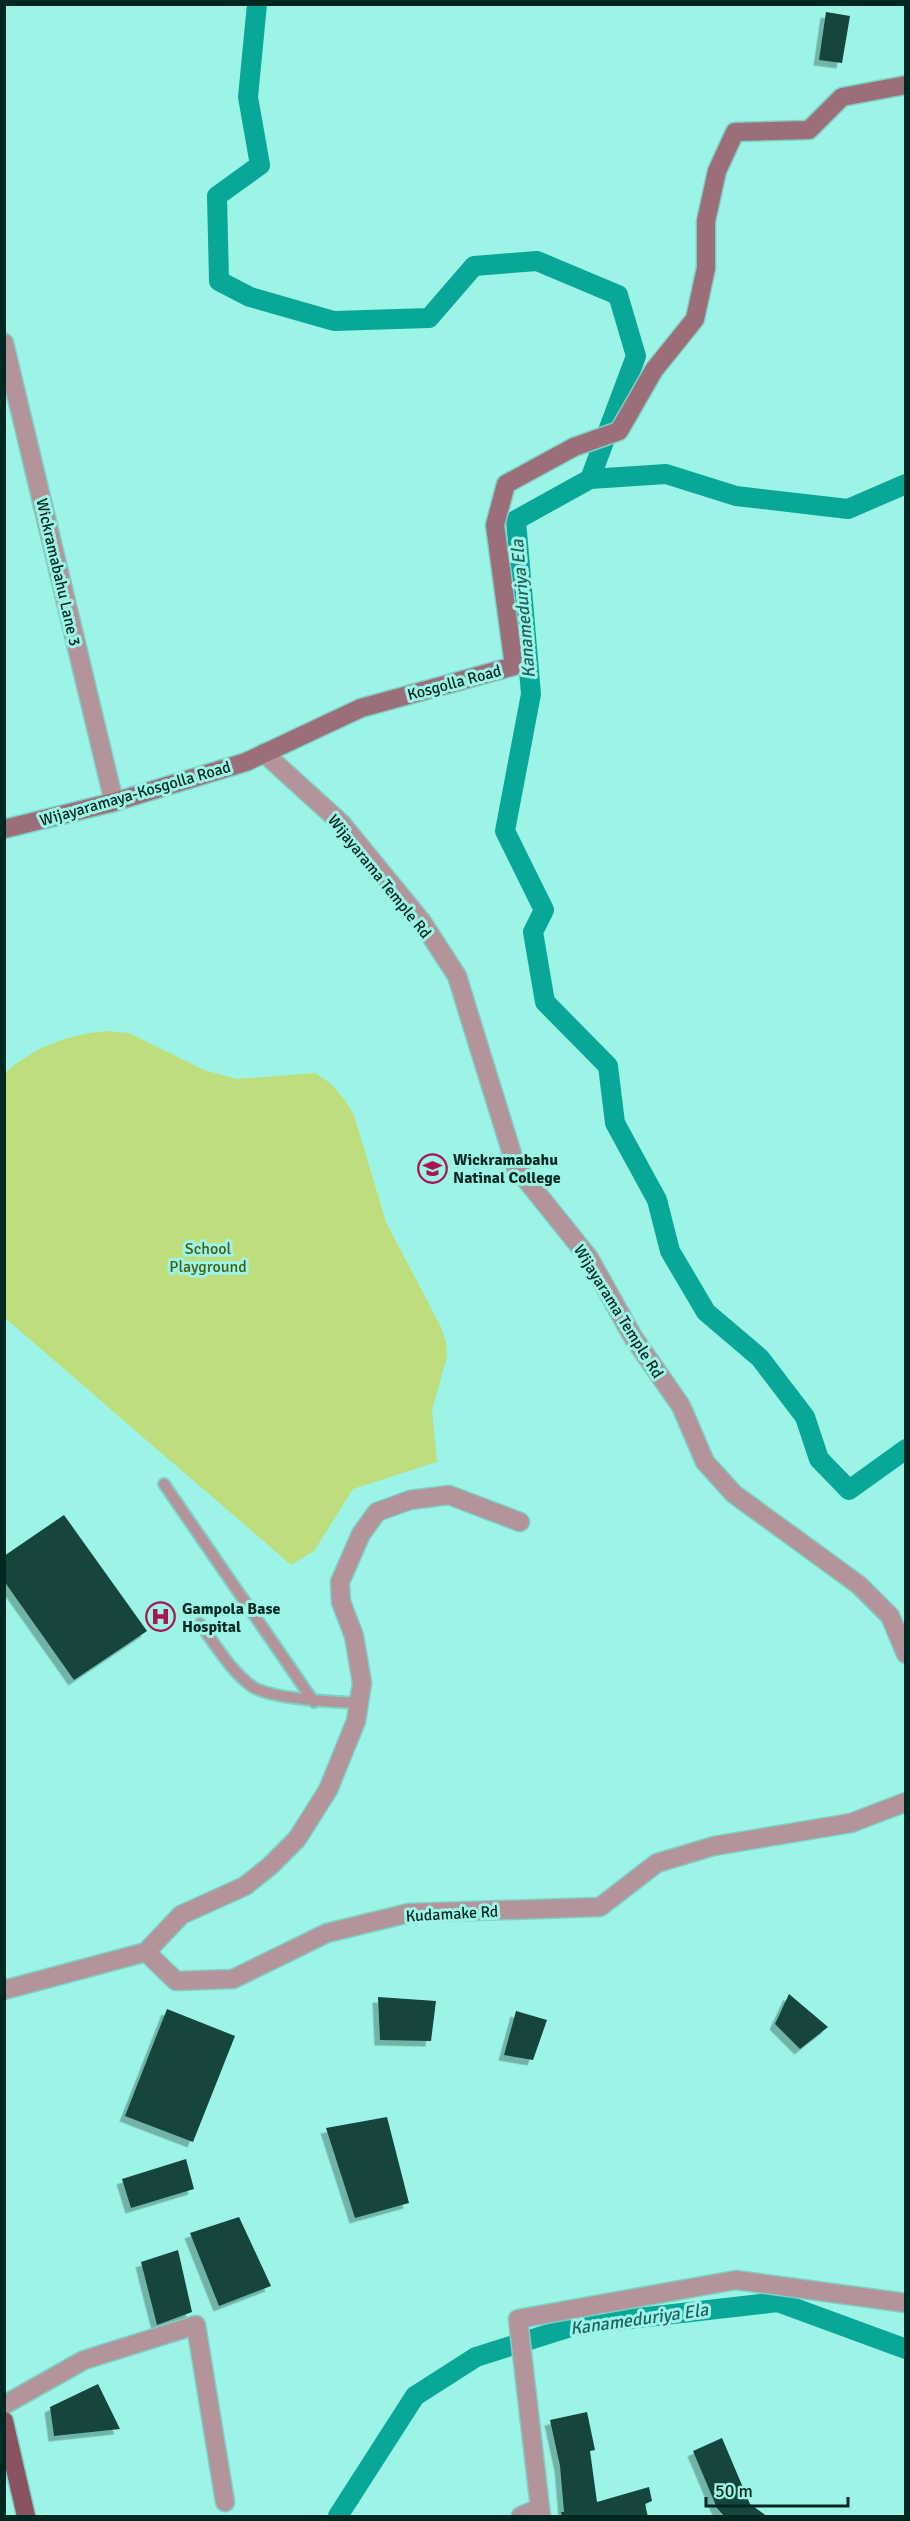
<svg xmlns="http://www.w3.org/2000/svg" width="910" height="2521" viewBox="0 0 910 2521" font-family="Signika,sans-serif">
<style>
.green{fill:#bede7e}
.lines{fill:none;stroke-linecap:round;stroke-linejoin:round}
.canal{stroke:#09a798;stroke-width:20}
.building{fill:#13443e;filter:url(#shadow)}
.lane-casing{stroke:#80cfc4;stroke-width:14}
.street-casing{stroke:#80cfc4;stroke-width:21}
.secondary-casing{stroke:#80cfc4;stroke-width:21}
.primary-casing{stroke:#80cfc4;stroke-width:21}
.lane{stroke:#b4949b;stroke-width:10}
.street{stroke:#b4949b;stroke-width:18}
.secondary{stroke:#9c6e79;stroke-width:18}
.primary{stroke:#895361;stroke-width:18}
.labels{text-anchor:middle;stroke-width:6;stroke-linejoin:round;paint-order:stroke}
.street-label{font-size:16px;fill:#002823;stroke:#9cf4e7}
.poi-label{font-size:16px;font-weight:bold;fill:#002823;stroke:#9cf4e7;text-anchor:start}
.park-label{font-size:16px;fill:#475c09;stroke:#9cf4e7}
.water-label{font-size:18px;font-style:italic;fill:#1e645c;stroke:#9cf4e7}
</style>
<defs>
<filter id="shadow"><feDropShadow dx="-5.5" dy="5.5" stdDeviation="0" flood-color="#0004"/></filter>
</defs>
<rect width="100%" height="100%" fill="#9cf4e7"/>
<path class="green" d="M 108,1031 L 129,1033 L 204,1070 L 237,1079 L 315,1073 L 330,1083 L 344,1099 L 354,1115 L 386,1222 L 442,1329 L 446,1343 L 447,1357 L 432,1410 L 437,1462 L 353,1489 L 314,1551 L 291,1565 L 5,1318 L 5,1073 C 34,1047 69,1034 108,1031 Z"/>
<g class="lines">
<path class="canal" d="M 257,4 L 248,97 L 260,165 L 217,196 L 219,281 L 250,297 L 334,321 L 429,318 L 474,266 L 537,261 L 618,295 L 636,356 L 590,479 L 516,520 L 531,694 L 505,831 L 544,910 L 533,932 L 545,1002 L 608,1066 L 615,1123 L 657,1200 L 670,1251 L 706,1312 L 760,1358 L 805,1417 L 819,1459 L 849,1490 L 906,1449
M 590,479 L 666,474 L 736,496 L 848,509 L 906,484
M 338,2516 L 415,2396 L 476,2357 L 577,2325 L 778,2302 L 906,2349"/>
</g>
<path class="building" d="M 826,12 L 850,16 L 842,63 L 819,60 Z
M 64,1515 L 147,1631 L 74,1680 L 4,1581 L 4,1556 Z
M 789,1994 L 828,2027 L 800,2049 L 775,2024 Z
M 378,1997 L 436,2001 L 431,2041 L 380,2040 Z
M 167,2009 L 235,2036 L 193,2142 L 125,2116 Z
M 516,2011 L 547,2020 L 533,2060 L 504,2055 Z
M 387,2117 L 409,2203 L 355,2218 L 326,2128 Z
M 186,2159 L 194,2189 L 131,2208 L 122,2179 Z
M 239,2217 L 271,2286 L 219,2306 L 190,2233 Z
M 178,2250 L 192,2312 L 157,2325 L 141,2262 Z
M 98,2384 L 120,2429 L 54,2436 L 50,2407 Z
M 587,2412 L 595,2450 L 590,2451 L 597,2502 L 649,2487 L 652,2501 L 645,2504 L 648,2517 L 562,2517 L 561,2512 L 564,2512 L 560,2466 L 550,2420 Z
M 722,2438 L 750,2504 L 768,2517 L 725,2517 L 717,2508 L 693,2451 Z"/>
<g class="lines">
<defs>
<path id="lane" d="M 164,1484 L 314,1702
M 200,1624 C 215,1644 232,1673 253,1687 C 272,1699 335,1702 358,1703"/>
<path id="street" d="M 4,343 L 114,802
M 264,753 L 341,823 L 422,922 L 457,976 L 516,1167 L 589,1258 L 633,1337 L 681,1406 L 705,1462 L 734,1494 L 859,1585 L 890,1616 L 906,1654
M 146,1952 L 176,1981 L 233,1979 L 327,1933 L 409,1913 L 600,1907 L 657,1863 L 714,1846 L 851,1823 L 906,1802
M 146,1952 L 181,1915 L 245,1886 L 270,1866 L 297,1839 L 328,1790 L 356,1721 L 362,1683 L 354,1636 L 341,1602 L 340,1582 L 361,1534 L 377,1512 L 410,1500 L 449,1495 L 520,1522
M 4,1990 L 146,1952
M 4,2405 L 84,2360 L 196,2325 L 225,2502
M 540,2508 L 518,2319 L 736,2280 L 906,2303
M 521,2516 L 540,2508 L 541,2516"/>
<path id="secondary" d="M 4,829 L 114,802 L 246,762 L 361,708 L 514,666 L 495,525 L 506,484 L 574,447 L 619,431 L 654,370 L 695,319 L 706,268 L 706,221 L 717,171 L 735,132 L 809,130 L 842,97 L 906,85"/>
<path id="primary" d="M 4,2421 L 26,2516"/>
</defs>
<use href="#lane" class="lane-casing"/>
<use href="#street" class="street-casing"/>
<use href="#secondary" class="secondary-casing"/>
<use href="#primary" class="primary-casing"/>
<use href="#lane" class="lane"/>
<use href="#street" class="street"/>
<use href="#secondary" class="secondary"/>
<use href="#primary" class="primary"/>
</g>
<defs>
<symbol id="school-ring" viewBox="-11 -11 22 22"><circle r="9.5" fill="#9cf4e7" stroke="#a71652" stroke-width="1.5"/><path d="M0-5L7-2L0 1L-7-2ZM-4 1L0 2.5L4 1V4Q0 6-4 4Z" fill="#a71652"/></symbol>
<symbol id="hospital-ring" viewBox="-11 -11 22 22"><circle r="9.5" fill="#9cf4e7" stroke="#a71652" stroke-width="1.5"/><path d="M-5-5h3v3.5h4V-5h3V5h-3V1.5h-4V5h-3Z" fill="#a71652"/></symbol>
</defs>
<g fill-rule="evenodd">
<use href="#school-ring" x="416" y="1152" width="33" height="33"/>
<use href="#hospital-ring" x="144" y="1600" width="33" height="33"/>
</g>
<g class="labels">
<g class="street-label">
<text transform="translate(59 572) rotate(77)" y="6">Wickramabahu Lane 3</text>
<text transform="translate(454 682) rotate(-15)" y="6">Kosgolla Road</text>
<text transform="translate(135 793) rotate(-16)" y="6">Wijayaramaya-Kosgolla Road</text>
<text transform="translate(380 876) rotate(51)" y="6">Wijayarama Temple Rd</text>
<text transform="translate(619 1311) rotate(58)" y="6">Wijayarama Temple Rd</text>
<text transform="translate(452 1913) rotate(-3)" y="6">Kudamake Rd</text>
</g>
<g class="poi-label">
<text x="453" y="1165">Wickramabahu<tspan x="453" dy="18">Natinal College</tspan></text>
<text x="182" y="1614">Gampola Base<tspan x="182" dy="18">Hospital</tspan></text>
</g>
<g class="park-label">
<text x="208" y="1254">School<tspan x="208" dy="18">Playground</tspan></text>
</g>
<g class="water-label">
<text transform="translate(523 609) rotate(-95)" y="6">Kanameduriya Ela</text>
<text transform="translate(639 2319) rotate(-8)" y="6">Kanameduriya Ela</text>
</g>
</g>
<rect width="910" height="2521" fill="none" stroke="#002823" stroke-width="12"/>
<path d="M706 2497v9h142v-9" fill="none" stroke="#002823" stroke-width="3"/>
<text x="715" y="2497" font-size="18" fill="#002823" stroke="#9cf4e7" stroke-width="4.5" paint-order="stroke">50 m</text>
</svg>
